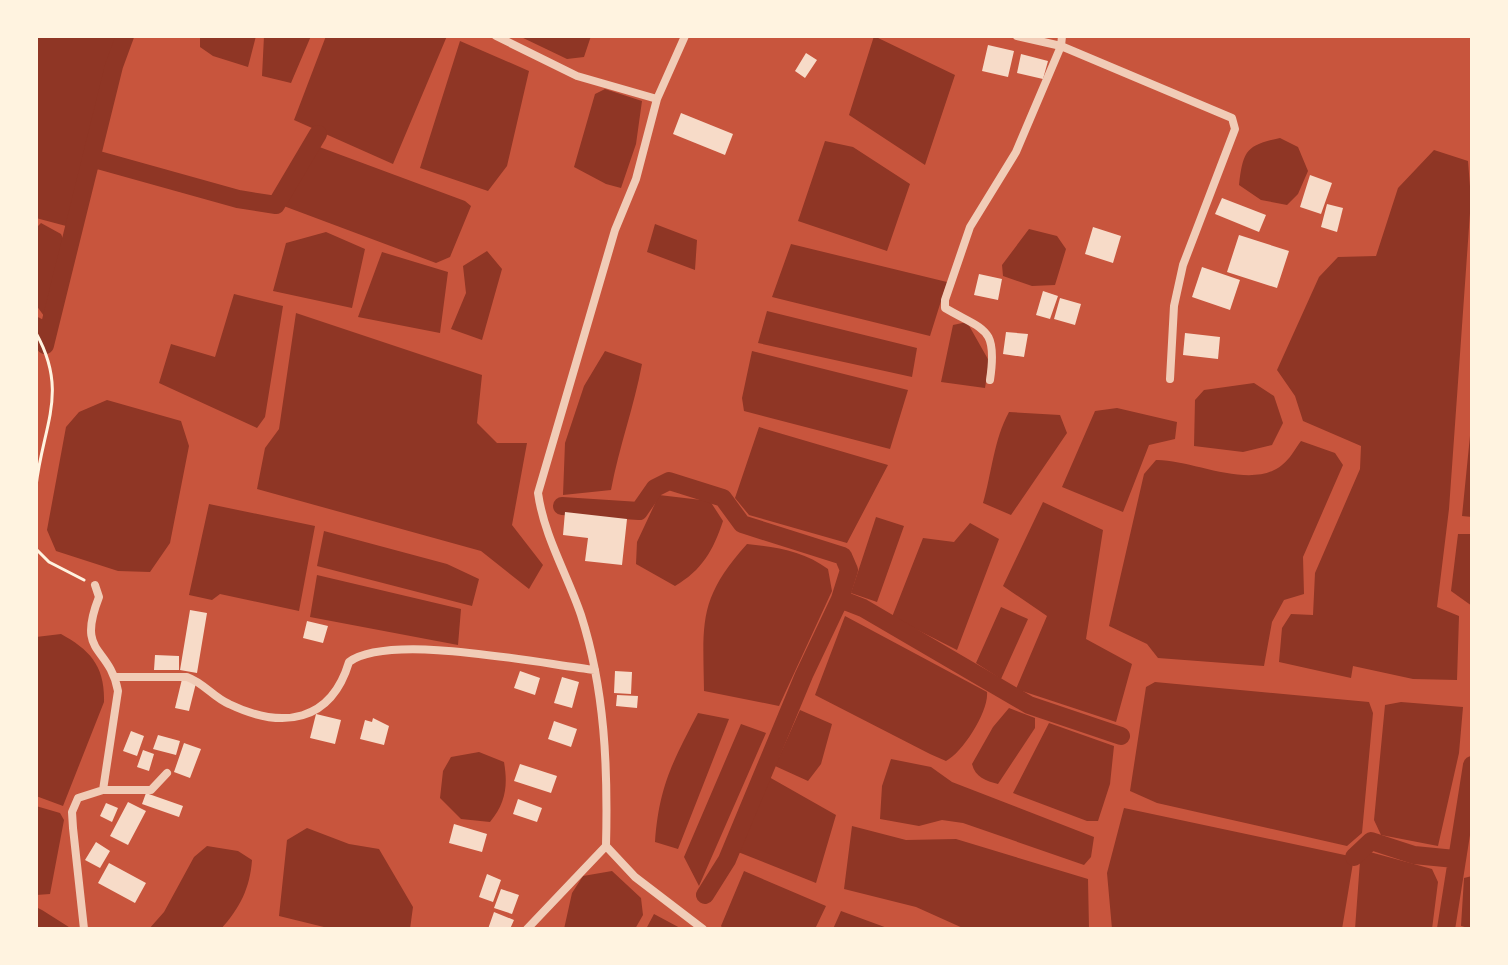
<svg xmlns="http://www.w3.org/2000/svg" width="1508" height="965" viewBox="0 0 1508 965" font-family="Montserrat,sans-serif">
<style>
.water{fill:#8f3625}
.lines{fill:none;stroke-linecap:round;stroke-linejoin:round}
.canal{stroke:#8f3625;stroke-width:18}
.building{fill:#f7dbc8}
.path{stroke:#fff3e0;stroke-width:3}
.minor{stroke:#f1ccb7;stroke-width:8}
</style>
<rect width="100%" height="100%" fill="#c8553d"/>
<path class="water" d="M 36,36 L 120,36 L 74,219 L 66,226 L 36,218 Z
M 200,36 L 256,36 L 248,67 L 213,56 L 200,47 Z
M 264,36 L 311,36 L 291,83 L 262,76 Z
M 326,36 L 447,36 L 393,164 L 294,120 Z
M 519,36 L 591,36 L 584,57 L 567,59 Z
M 874,36 L 955,75 L 925,165 L 849,115 Z
M 460,41 L 529,71 L 507,166 L 488,191 L 420,168 Z
M 605,89 L 642,101 L 636,144 L 621,188 L 606,184 L 574,167 L 595,94 Z
M 1280,138 L 1298,147 L 1308,171 L 1298,194 L 1287,205 L 1261,200 L 1239,185 C 1243,151 1246,145 1280,138 Z
M 825,141 L 853,147 L 910,184 L 887,251 L 798,221 Z
M 314,145 L 465,201 L 471,206 L 450,257 L 436,263 L 281,205 Z
M 1434,150 L 1468,161 L 1471,199 L 1449,509 L 1437,607 L 1459,616 L 1457,680 L 1413,679 L 1353,666 L 1351,678 L 1279,662 L 1282,628 L 1291,614 L 1313,615 L 1315,573 L 1360,469 L 1361,446 L 1303,421 L 1295,396 L 1277,370 L 1319,277 L 1338,257 L 1376,256 L 1398,188 Z
M 41,223 L 61,234 L 64,241 L 55,302 L 44,316 L 36,305 L 36,228 Z
M 655,224 L 697,240 L 695,270 L 647,252 Z
M 1029,229 L 1057,236 L 1066,249 L 1055,285 L 1032,286 L 1003,276 L 1002,265 Z
M 326,232 L 365,249 L 352,308 L 273,291 L 286,243 Z
M 791,244 L 947,282 L 930,336 L 772,297 Z
M 487,251 L 502,269 L 482,340 L 451,329 L 466,293 L 463,266 Z
M 382,252 L 448,272 L 440,333 L 358,317 Z
M 234,294 L 283,306 L 265,417 L 257,428 L 159,383 L 171,344 L 215,357 Z
M 767,311 L 917,348 L 912,377 L 758,343 Z
M 296,313 L 482,375 L 477,423 L 497,443 L 527,443 L 512,525 L 543,565 L 529,589 L 481,551 L 257,489 L 265,448 L 279,429 Z
M 967,322 L 989,361 L 985,388 L 941,382 L 953,325 Z
M 605,351 L 642,364 C 634,407 619,447 611,490 L 563,495 L 565,443 L 584,386 Z
M 752,351 L 908,390 L 890,449 L 744,411 L 742,398 Z
M 1254,383 L 1274,396 L 1283,423 L 1272,445 L 1243,452 L 1194,446 L 1195,400 L 1204,390 Z
M 107,400 L 181,421 L 189,446 L 170,543 L 150,572 L 118,571 L 56,551 L 47,530 L 66,427 L 79,412 Z
M 1117,408 L 1177,422 L 1175,439 L 1149,445 L 1123,512 L 1062,487 L 1095,411 Z
M 1009,412 L 1060,415 L 1067,433 L 1011,515 L 983,503 C 992,472 994,439 1009,412 Z
M 1472,416 L 1472,517 L 1462,516 Z
M 759,427 L 888,465 L 847,543 L 749,515 L 735,498 Z
M 1301,441 L 1335,453 L 1343,465 L 1303,557 L 1304,594 L 1284,600 L 1272,622 L 1264,666 L 1158,658 L 1147,644 L 1109,626 L 1144,474 L 1156,460 C 1191,459 1251,491 1282,465 C 1290,459 1295,449 1301,441 Z
M 659,495 L 710,501 L 723,521 C 713,551 702,570 675,586 L 636,564 L 637,542 Z
M 1043,502 L 1103,530 L 1086,639 L 1132,664 L 1116,722 L 1016,689 L 1047,616 L 1003,586 Z
M 209,504 L 315,526 L 299,611 L 220,594 L 212,600 L 189,595 Z
M 876,517 L 904,526 L 877,602 L 851,593 Z
M 970,523 L 999,539 L 957,650 L 892,617 L 923,538 L 954,542 Z
M 324,531 L 447,564 L 479,579 L 472,606 L 317,566 Z
M 1458,534 L 1472,534 L 1472,606 L 1451,591 Z
M 747,544 C 776,547 804,551 828,569 L 832,591 L 779,706 L 704,691 C 703,621 698,599 747,544 Z
M 317,575 L 461,609 L 458,645 L 310,617 Z
M 1001,607 L 1028,619 L 1001,679 L 976,663 Z
M 845,616 L 987,692 C 989,711 963,752 946,761 L 930,754 L 815,695 Z
M 61,634 C 90,650 105,666 104,702 L 63,806 L 36,796 L 36,637 Z
M 1155,682 L 1369,702 L 1373,713 L 1362,833 L 1347,846 L 1157,803 L 1130,791 L 1146,687 Z
M 1401,702 L 1463,707 L 1459,753 L 1438,846 L 1381,835 L 1374,820 L 1385,705 Z
M 1009,708 L 1035,718 L 1035,728 L 998,784 C 986,781 975,777 972,764 L 993,727 Z
M 800,710 L 832,724 L 821,764 L 808,781 L 775,766 Z
M 698,713 L 729,719 L 678,849 L 655,842 C 659,786 673,761 698,713 Z
M 1049,723 L 1114,746 L 1110,784 L 1098,821 L 1087,821 L 1013,793 Z
M 741,724 L 766,733 L 699,886 L 684,857 Z
M 479,752 L 504,762 C 508,785 506,803 490,822 L 461,819 L 440,798 L 443,771 L 451,757 Z
M 891,759 L 931,767 L 952,782 L 1094,837 L 1091,857 L 1084,865 L 963,823 L 942,820 L 919,826 L 880,819 L 882,786 Z
M 769,777 L 836,815 L 816,883 L 738,852 Z
M 36,806 L 60,813 L 64,820 L 50,894 L 36,895 Z
M 1124,808 L 1354,857 L 1342,929 L 1112,929 L 1107,873 Z
M 852,826 L 906,840 L 956,839 L 1088,879 L 1089,929 L 965,929 L 916,907 L 844,889 Z
M 307,828 L 349,844 L 379,849 L 413,907 L 410,929 L 332,929 L 279,916 L 287,840 Z
M 207,846 L 238,851 L 252,860 C 250,888 240,908 221,929 L 149,929 L 164,912 L 194,857 Z
M 1370,852 L 1432,869 L 1438,882 L 1432,929 L 1355,929 L 1360,861 Z
M 612,871 L 641,898 L 643,915 L 635,929 L 564,929 L 572,893 L 583,876 Z
M 744,871 L 826,906 L 815,929 L 723,929 L 721,926 Z
M 1472,876 L 1472,929 L 1461,926 L 1464,878 Z
M 36,907 L 42,910 L 72,929 L 36,929 Z
M 841,911 L 890,929 L 833,929 Z
M 654,914 L 682,929 L 646,929 Z"/>
<g class="lines">
<path class="canal" d="M 91,158 L 238,199 L 276,205 L 318,134
M 36,326 L 45,345 L 114,66 L 125,36
M 562,506 L 639,511 L 655,488 L 669,481 L 723,498 L 742,524 L 843,556 L 849,570 L 840,599 L 804,675 L 727,860 L 705,895
M 840,599 L 863,608 L 1029,705 L 1121,736
M 1354,857 L 1371,841 L 1414,855 L 1455,859
M 1446,929 L 1472,765"/>
</g>
<path class="building" d="M 988,45 L 1014,51 L 1008,77 L 982,71 Z
M 806,53 L 817,60 L 805,78 L 795,71 Z
M 1021,54 L 1048,61 L 1043,79 L 1017,73 Z
M 681,113 L 733,134 L 725,155 L 673,134 Z
M 1310,175 L 1332,183 L 1321,214 L 1300,207 Z
M 1222,198 L 1266,215 L 1259,232 L 1215,214 Z
M 1327,204 L 1343,208 L 1337,232 L 1321,227 Z
M 1093,227 L 1121,236 L 1113,263 L 1085,254 Z
M 1239,235 L 1289,251 L 1277,288 L 1227,272 Z
M 1202,267 L 1240,280 L 1230,310 L 1192,297 Z
M 979,274 L 1002,279 L 998,300 L 974,295 Z
M 1043,291 L 1058,296 L 1050,319 L 1036,315 Z
M 1060,298 L 1081,304 L 1075,325 L 1054,319 Z
M 1006,332 L 1028,334 L 1024,357 L 1003,354 Z
M 1185,333 L 1220,337 L 1218,359 L 1183,355 Z
M 565,512 L 627,519 L 622,565 L 585,561 L 588,538 L 563,535 Z
M 190,610 L 207,613 L 197,673 L 180,670 Z
M 307,621 L 328,626 L 323,643 L 303,638 Z
M 155,655 L 179,656 L 179,670 L 154,670 Z
M 520,671 L 540,678 L 535,695 L 514,688 Z
M 615,671 L 632,672 L 631,694 L 614,693 Z
M 562,677 L 579,682 L 572,708 L 554,703 Z
M 182,679 L 196,683 L 189,711 L 175,708 Z
M 617,695 L 638,696 L 637,708 L 616,706 Z
M 316,714 L 341,720 L 335,744 L 310,738 Z
M 373,718 L 389,726 L 384,745 L 360,739 L 365,720 L 372,722 Z
M 554,721 L 577,729 L 571,747 L 548,739 Z
M 131,731 L 144,736 L 137,756 L 123,751 Z
M 158,735 L 180,741 L 176,755 L 153,749 Z
M 184,743 L 201,749 L 190,778 L 174,772 Z
M 143,750 L 154,754 L 149,771 L 137,767 Z
M 520,764 L 557,776 L 551,793 L 514,781 Z
M 146,793 L 183,806 L 179,817 L 142,804 Z
M 518,799 L 542,808 L 537,822 L 513,814 Z
M 128,802 L 146,811 L 128,845 L 110,836 Z
M 106,803 L 118,808 L 112,822 L 100,816 Z
M 454,824 L 487,834 L 482,852 L 449,843 Z
M 96,842 L 110,851 L 100,868 L 85,860 Z
M 109,863 L 146,883 L 135,903 L 98,883 Z
M 487,874 L 501,880 L 493,902 L 479,897 Z
M 501,889 L 519,895 L 512,914 L 494,908 Z
M 494,912 L 514,920 L 510,929 L 488,929 Z"/>
<g class="lines">
<path class="path" d="M 36,333 C 69,392 43,425 36,486
M 36,549 L 49,562 L 84,580"/>
<path class="minor" d="M 496,36 L 577,76 L 657,99
M 685,36 L 657,99 L 636,179 L 615,230 L 538,493 C 544,536 567,574 581,615 C 605,690 608,768 606,846 L 635,877 L 703,929
M 1017,36 L 1061,46 L 1232,118 L 1235,129 L 1183,265 L 1174,306 L 1170,379
M 990,380 C 998,326 984,331 945,308 L 945,300 L 970,227 L 1016,152 L 1061,46 L 1062,36
M 95,585 L 99,597 C 76,656 109,644 118,691 L 103,790
M 115,677 L 187,677 C 204,683 213,697 229,704 C 283,730 331,722 349,662 C 390,632 541,664 595,670
M 84,929 L 73,828 L 72,812 L 78,798 L 103,790 L 151,790 L 167,773
M 527,929 L 606,846"/>
</g>
<rect width="1508" height="965" fill="none" stroke="#fff3e0" stroke-width="76"/>
</svg>
